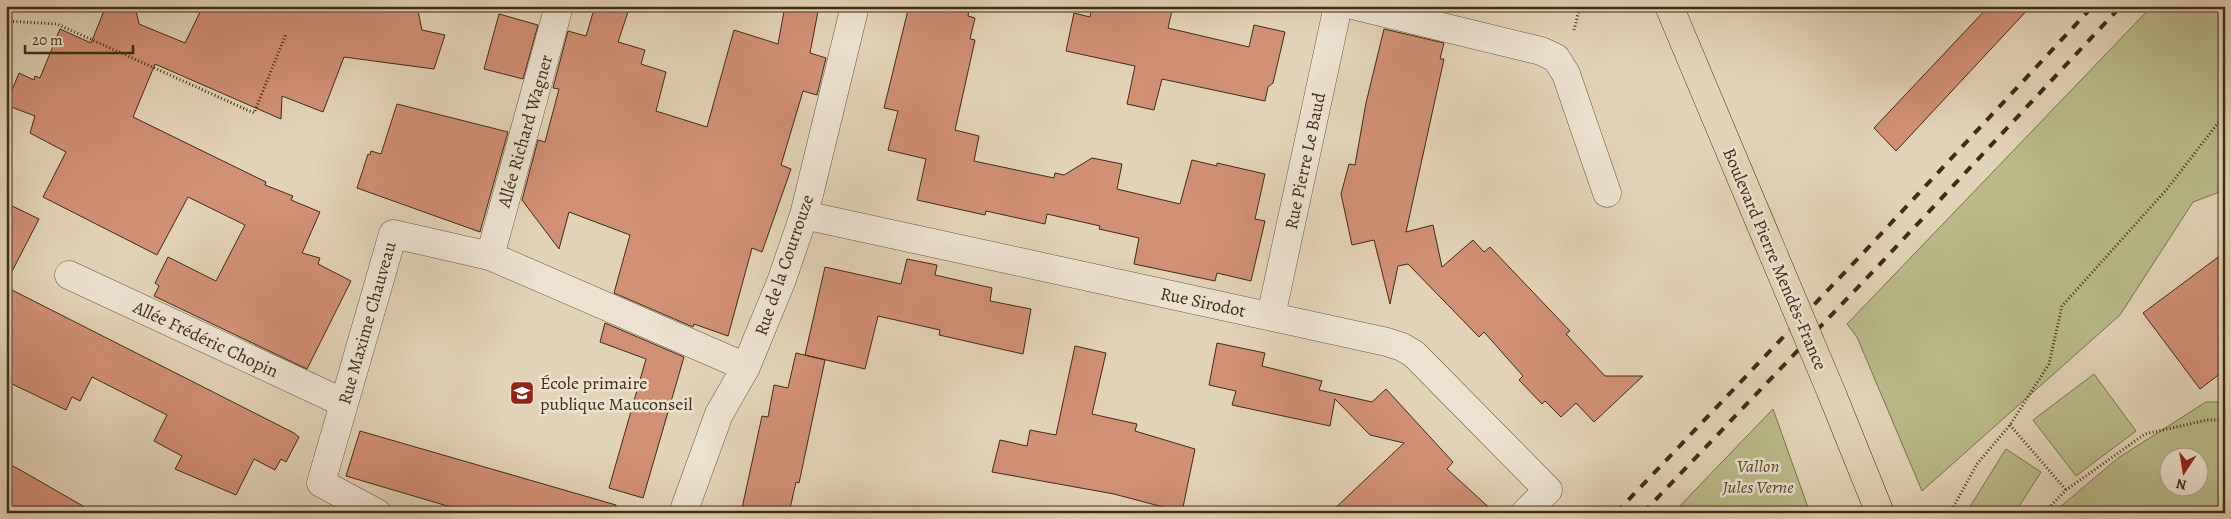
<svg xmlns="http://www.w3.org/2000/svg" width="2231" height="519" viewBox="0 0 2231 519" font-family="Alegreya,serif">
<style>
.green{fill:#babb89;stroke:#7c744f;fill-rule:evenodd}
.building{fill:#d09074;stroke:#3f2c15}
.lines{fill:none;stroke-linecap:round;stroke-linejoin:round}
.minor-casing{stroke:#68563d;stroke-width:29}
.major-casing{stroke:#3f2c15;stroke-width:29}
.path{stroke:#3f2c15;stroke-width:3;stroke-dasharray:1 2.5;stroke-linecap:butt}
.minor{stroke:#ede2d0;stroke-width:28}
.major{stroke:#e3d3b6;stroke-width:28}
.rail{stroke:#3f2c15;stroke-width:4;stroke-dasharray:9 9;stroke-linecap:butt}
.major-bridge-casing{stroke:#3f2c15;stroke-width:29;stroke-linecap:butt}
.major-bridge{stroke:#e3d3b6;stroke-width:28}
.labels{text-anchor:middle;stroke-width:5;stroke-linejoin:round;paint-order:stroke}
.street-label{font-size:18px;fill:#3f2c15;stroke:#ede2d0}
.poi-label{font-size:18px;fill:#3f2c15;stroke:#ede2d0;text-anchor:start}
.park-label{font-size:18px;font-style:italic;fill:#58492c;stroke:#ede2d0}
</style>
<rect width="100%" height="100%" fill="#e3d3b6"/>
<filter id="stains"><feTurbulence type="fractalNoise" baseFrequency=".004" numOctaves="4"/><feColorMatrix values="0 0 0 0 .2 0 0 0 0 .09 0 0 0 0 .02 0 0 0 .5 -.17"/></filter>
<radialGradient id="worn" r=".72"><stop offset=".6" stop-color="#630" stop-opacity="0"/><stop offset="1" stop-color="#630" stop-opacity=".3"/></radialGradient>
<path class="green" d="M 2152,6 L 2225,6 L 2225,190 L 2193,202 L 2120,315 L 1922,491 L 1857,337 L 1847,324 Z
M 2094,374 L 2136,431 L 2076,476 L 2033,420 Z
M 2206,402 L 2225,402 L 2223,513 L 2053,513 L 2118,458 ZM 2198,456 L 2198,486 L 2168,486 L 2168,456 Z
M 1773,409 L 1810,513 L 1673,513 Z
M 2006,449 L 2041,472 L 2015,513 L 1966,513 Z"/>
<path class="building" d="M 106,6 L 135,6 L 139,24 L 185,43 L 203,6 L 417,6 L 422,30 L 445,35 L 434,69 L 344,57 L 323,112 L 282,96 L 281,119 L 155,64 L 133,117 L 266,182 L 265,185 L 293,196 L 291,200 L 320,212 L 302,253 L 320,258 L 318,264 L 351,281 L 307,369 L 154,296 L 159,286 L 155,283 L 168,257 L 216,281 L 245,225 L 188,197 L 157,255 L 43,197 L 66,152 L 30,133 L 35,116 L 6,105 L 19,73 L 34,80 L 35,76 L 40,78 L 60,29 L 91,43 Z
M 595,6 L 630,6 L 618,42 L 645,50 L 641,64 L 666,72 L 656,111 L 707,127 L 734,30 L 778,44 L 785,6 L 819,6 L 810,53 L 826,58 L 817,95 L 803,91 L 781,165 L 791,169 L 762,252 L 752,248 L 728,336 L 694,324 L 693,327 L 614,293 L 630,235 L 569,212 L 559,249 L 522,200 L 538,140 L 545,142 L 559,89 L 553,88 L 568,31 L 586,36 Z
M 909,6 L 970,6 L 968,16 L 975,18 L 970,39 L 975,40 L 955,130 L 979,136 L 974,161 L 1054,178 L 1055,173 L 1064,175 L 1092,158 L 1122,164 L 1117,189 L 1180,204 L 1192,160 L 1217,166 L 1217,163 L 1265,174 L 1255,219 L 1265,221 L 1251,281 L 1217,273 L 1215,281 L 1134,264 L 1139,238 L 1099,229 L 1100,226 L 1047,214 L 1045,224 L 986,211 L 985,215 L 917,200 L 926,159 L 888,150 L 898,111 L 884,108 Z
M 1092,6 L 1173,6 L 1168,28 L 1249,47 L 1254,25 L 1285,32 L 1273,83 L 1268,87 L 1265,101 L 1162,79 L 1154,110 L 1127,104 L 1135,66 L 1066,51 L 1074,13 L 1090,17 Z
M 1989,6 L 2031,6 L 1896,151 L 1874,128 Z
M 499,14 L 538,25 L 523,79 L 484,69 Z
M 1384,29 L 1444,43 L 1440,59 L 1444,59 L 1406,232 L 1433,225 L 1442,267 L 1473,240 L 1484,252 L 1490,247 L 1570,331 L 1566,334 L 1605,376 L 1643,376 L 1594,422 L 1576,403 L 1561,417 L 1545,401 L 1542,404 L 1519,380 L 1523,376 L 1484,332 L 1479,337 L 1408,264 L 1398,266 L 1390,304 L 1374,240 L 1352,245 L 1341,194 L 1349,164 L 1355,165 L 1366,103 Z
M 397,104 L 508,132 L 480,232 L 357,188 L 368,154 L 370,155 L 371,151 L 381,154 Z
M 6,203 L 39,219 L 6,283 Z
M 2225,252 L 2225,370 L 2200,389 L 2143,313 Z
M 907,259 L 937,265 L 935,275 L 992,288 L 990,301 L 1031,309 L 1023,354 L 939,335 L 940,330 L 878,316 L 865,369 L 805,355 L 825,267 L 901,284 Z
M 6,287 L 294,433 L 299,437 L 286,462 L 281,459 L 275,470 L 254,459 L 236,495 L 175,469 L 182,456 L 154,441 L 167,415 L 92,377 L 80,401 L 72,397 L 66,410 L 6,381 Z
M 605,323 L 684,357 L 643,498 L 609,488 L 646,359 L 600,342 Z
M 1217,343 L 1265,353 L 1262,366 L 1322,381 L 1319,390 L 1372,402 L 1386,389 L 1453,462 L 1447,469 L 1495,513 L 1330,513 L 1404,443 L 1370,435 L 1335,399 L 1330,426 L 1232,405 L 1236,391 L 1209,385 Z
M 1075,346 L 1106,353 L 1092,414 L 1137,424 L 1135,431 L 1195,449 L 1182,512 L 1114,494 L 992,472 L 1000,440 L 1027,446 L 1030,430 L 1056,435 Z
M 796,353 L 825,360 L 799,483 L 796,482 L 789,513 L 741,513 L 762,416 L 768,417 L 774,385 L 788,388 Z
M 360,431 L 616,505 L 615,513 L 471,513 L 346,476 Z
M 6,462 L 29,475 L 95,513 L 6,513 Z"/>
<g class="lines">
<defs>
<path id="minor" d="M 1356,6 L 1541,51 L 1556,58 L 1566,74 L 1607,193
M 804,215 L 1387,342 L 1402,347 L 1414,354 L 1548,490 L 1525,513
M 490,256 L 559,6
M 69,275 L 344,403
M 1271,316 L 1338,6
M 377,513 L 321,483 L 393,234 L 490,256 L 746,367
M 683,513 L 719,414 L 746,367 L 757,340 L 781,282 L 804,215 L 855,6"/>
<path id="major" d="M 1669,6 L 1774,256
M 1832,394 L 1880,513"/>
</defs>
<use href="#minor" class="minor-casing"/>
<use href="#major" class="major-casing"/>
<path class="path" d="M 6,21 L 57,24 L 254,113 L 286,34
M 1574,30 L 1580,6
M 2010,425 L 2066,490
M 1950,513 L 1977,464 L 2010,425 L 2049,364 L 2062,306 L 2167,189 L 2225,114
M 2044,513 L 2066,490 L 2145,434 L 2207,420 L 2225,420"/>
<use href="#minor" class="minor"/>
<use href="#major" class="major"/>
<path class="rail" d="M 1616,513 L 1866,250 L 2093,6
M 1643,513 L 1881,263 L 2121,6"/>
<defs>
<path id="major-bridge" d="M 1774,256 L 1832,394"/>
</defs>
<use href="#major-bridge" class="major-bridge-casing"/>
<use href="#major-bridge" class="major-bridge"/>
</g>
<defs>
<symbol id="school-square" viewBox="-11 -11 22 22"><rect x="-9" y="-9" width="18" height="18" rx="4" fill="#8f2418" stroke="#ede2d0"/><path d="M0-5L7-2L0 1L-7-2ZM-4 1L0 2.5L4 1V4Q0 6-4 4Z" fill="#fff"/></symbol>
</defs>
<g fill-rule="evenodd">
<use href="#school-square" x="508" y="379" width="28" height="28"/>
</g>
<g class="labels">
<g class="street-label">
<text transform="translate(525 131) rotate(-74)" y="6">Allée Richard Wagner</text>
<text transform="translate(1305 161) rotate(-78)" y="6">Rue Pierre Le Baud</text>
<text transform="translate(1775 259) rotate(67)" y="6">Boulevard Pierre Mendès-France</text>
<text transform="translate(784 265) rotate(-71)" y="6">Rue de la Courrouze</text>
<text transform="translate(1203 302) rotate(12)" y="6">Rue Sirodot</text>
<text transform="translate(367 323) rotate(-74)" y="6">Rue Maxime Chauveau</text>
<text transform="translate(206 339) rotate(25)" y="6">Allée Frédéric Chopin</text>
</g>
<g class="poi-label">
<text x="540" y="389">École primaire<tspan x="540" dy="21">publique Mauconseil</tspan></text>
</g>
<g class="park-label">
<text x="1758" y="472">Vallon<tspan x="1758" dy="21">Jules Verne</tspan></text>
</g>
</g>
<rect width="2231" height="519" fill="none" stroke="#e3d3b6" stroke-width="25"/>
<rect x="8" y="8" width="2216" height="504" fill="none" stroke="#3f2c15" stroke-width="2.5"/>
<rect x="12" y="12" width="2206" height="494" fill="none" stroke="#3f2c15"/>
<g transform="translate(2184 472) rotate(192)"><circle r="24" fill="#ede2d0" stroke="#a79985"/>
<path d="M0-4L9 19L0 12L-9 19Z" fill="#8f2418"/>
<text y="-8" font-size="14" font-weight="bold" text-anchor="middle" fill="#3f2c15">N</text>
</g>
<path d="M25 45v8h108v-8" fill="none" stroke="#3f2c15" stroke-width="2.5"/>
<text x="32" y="45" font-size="15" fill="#3f2c15" stroke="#ede2d0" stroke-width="4" paint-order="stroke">20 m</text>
<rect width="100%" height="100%" filter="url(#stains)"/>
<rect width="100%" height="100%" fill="url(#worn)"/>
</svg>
